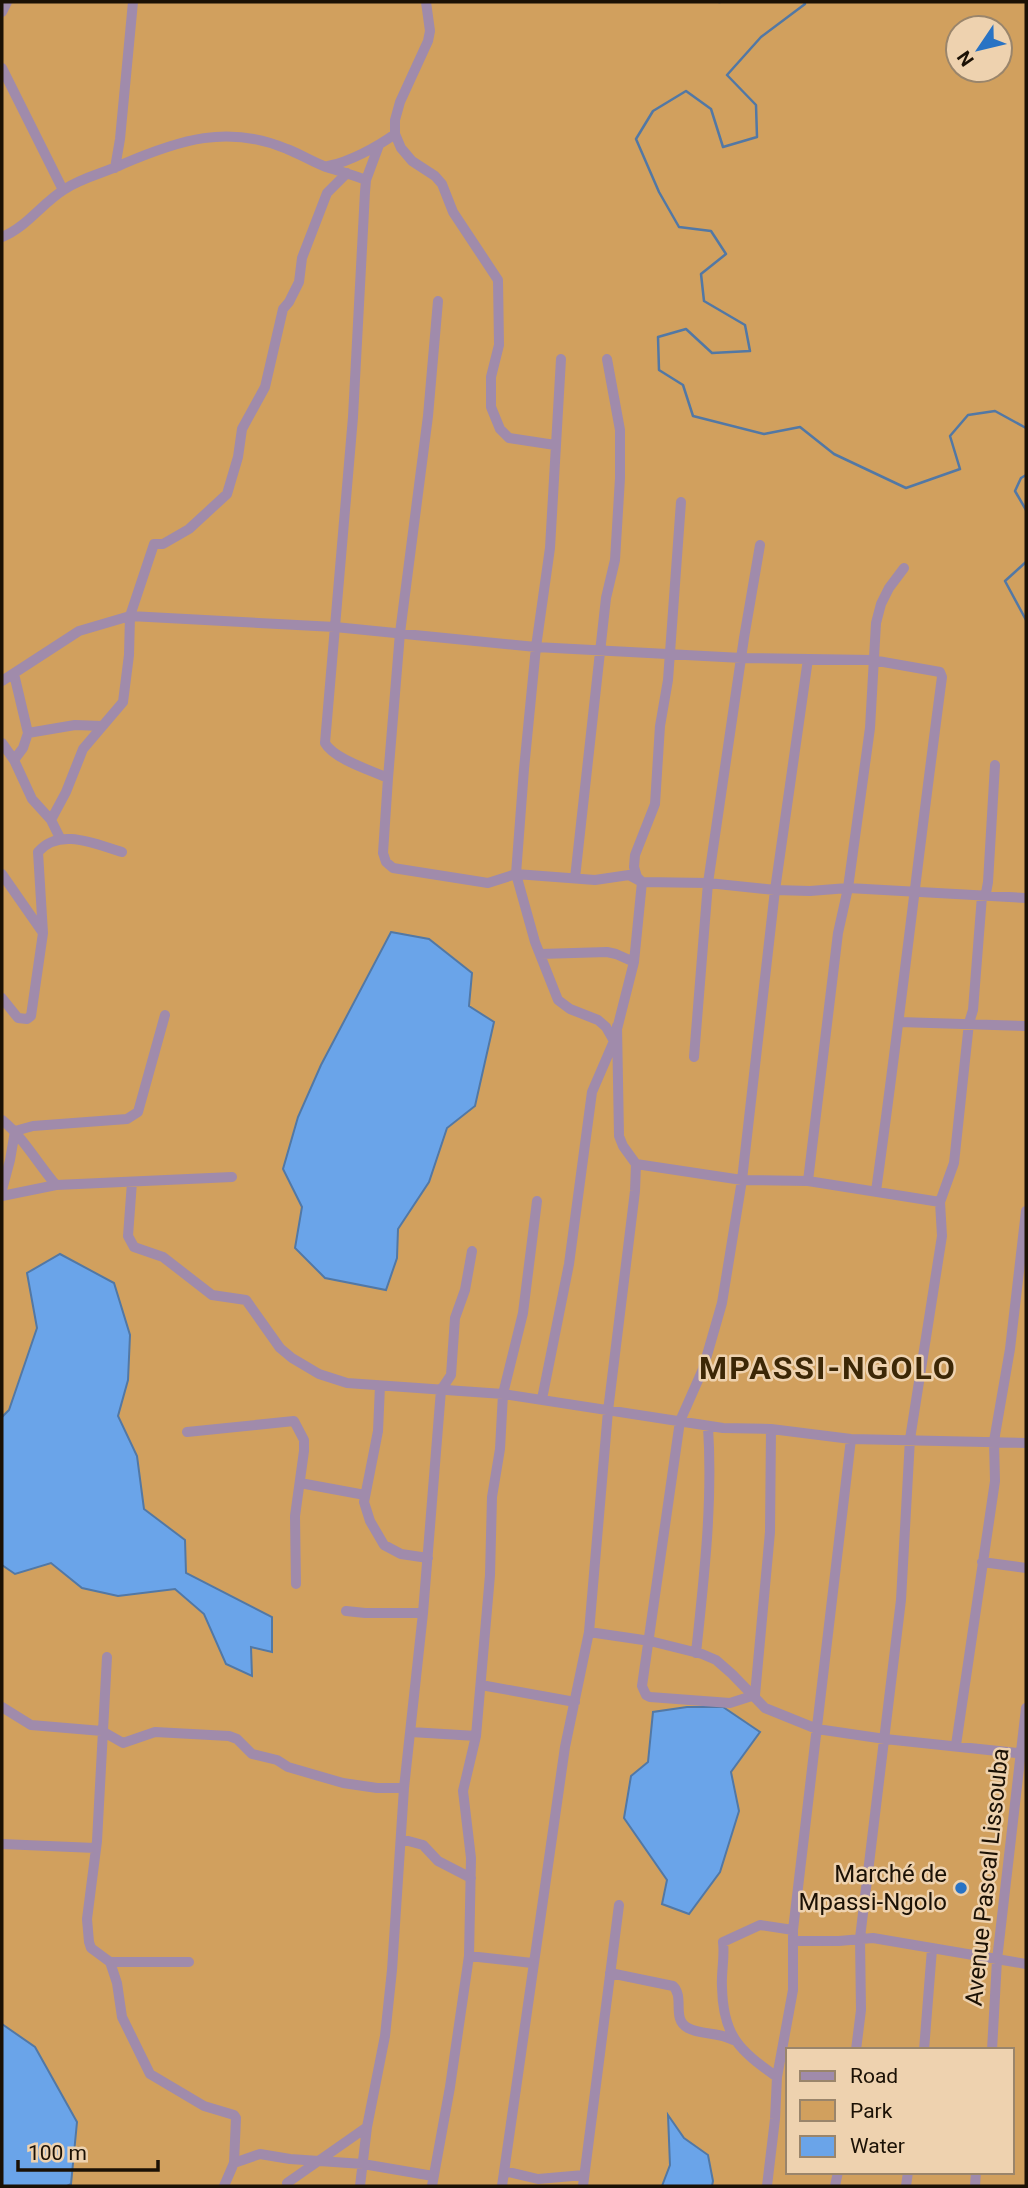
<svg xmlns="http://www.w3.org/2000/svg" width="1028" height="2188" viewBox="0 0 1028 2188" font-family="Roboto,sans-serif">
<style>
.green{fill:#d1a05e;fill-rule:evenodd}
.water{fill:#6aa4e9;stroke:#5278a5;stroke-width:2}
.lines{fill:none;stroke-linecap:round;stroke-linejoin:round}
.stream{stroke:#5278a5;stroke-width:2.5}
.minor{stroke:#a08bab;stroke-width:10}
.poi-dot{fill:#2973c4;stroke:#eed2af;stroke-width:2.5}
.labels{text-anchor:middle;stroke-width:5;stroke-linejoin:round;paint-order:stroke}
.poi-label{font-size:24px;fill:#1b1105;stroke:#eed2af;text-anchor:end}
.street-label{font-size:24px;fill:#1b1105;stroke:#eed2af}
.district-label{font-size:32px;font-weight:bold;letter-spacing:2px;fill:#3c2706;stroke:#eed2af}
</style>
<rect width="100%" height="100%" fill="#eed2af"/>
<path class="green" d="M 2,2 L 1026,2 L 1026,2186 L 2,2186 ZM 958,28 L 1000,28 L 1000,70 L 958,70 ZM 788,2050 L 1012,2050 L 1012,2172 L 788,2172 Z"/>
<path class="water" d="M 391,932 L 429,939 L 472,973 L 469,1006 L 494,1022 L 475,1106 L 447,1128 L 429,1182 L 398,1229 L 397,1258 L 386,1290 L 325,1278 L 295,1248 L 302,1207 L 283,1169 L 298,1117 L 321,1065 Z
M 60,1254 L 114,1283 L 130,1335 L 128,1380 L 118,1416 L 137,1456 L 144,1509 L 185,1540 L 186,1573 L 272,1617 L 272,1652 L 251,1647 L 252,1676 L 226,1664 L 204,1614 L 175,1589 L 118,1596 L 82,1588 L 51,1563 L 15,1574 L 2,1565 L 2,1417 L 9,1410 L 37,1328 L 27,1273 Z
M 687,1707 L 723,1707 L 760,1732 L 731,1772 L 739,1811 L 720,1872 L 689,1914 L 662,1904 L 667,1880 L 624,1818 L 631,1776 L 648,1762 L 653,1712 Z
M 2,2024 L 35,2047 L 77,2122 L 71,2184 L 67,2186 L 2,2186 Z
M 668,2115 L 684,2138 L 708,2155 L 713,2181 L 712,2186 L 662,2186 L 670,2165 Z"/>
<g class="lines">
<path class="stream" d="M 719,2 L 720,2
M 804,2 L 805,4 L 761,37 L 727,75 L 756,105 L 757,137 L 723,147 L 711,109 L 686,91 L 653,111 L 636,139 L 659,192 L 679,227 L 711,231 L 726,254 L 701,274 L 704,301 L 745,325 L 750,351 L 712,353 L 686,329 L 658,337 L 659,370 L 683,385 L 693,416 L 764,434 L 800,427 L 834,454 L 906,488 L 960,469 L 950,436 L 968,415 L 995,411 L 1026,428
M 1026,475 L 1021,478 L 1015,491 L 1026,510
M 1026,562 L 1005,581 L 1026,620"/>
<path class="minor" d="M 426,2 L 430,31 L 428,41 L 400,102 L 395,120 L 395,134 L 401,148 L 412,161 L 435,176 L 442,184 L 453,212 L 498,280 L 499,345 L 491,377 L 491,407 L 500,429 L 509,438 L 555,445
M 2,12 L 7,2
M 2,68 L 63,190
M 379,145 L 366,180 L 365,192 L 353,417 L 325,743 C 334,759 370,770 388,778 L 383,853 L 386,862 L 393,868 L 488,883 L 516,874 L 595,880 L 629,875 L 642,882 L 708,883 L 775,890 L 810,891 L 848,888 L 1026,898
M 328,166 C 349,162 377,147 395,134
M 115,168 L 120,139 L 133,2
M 2,237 C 27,227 42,203 65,189 C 83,177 104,173 123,164 C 179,140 228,124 287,149 C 300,154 313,162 326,167 C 339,171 353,175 366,180
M 561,359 L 550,548 L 536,647 L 524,769 L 516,874 L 535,942 L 558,1000 L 570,1009 L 598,1020 L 606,1027 L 614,1041
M 904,568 L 889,588 L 881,604 L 876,623 L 870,728 L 848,888 L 838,933 L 808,1181 L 940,1202
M 14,674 L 28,733 L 23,748 L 14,760 L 32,799 L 51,820 L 60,838
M 2,681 L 79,631 L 130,616 L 335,627 L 536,647 L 742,658 L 872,660 L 940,672 L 942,677 C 919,848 900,1020 876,1191
M 28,733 L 75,725 L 102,726
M 2,743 L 14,760
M 388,778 L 400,633 L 428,416 L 438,301
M 51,820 L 66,792 L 83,749 L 123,702 L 129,655 L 130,616 L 154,544 L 163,544 L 189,529 L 227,494 L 238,457 L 242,429 L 265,387 L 283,309 L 289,302 L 299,282 L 302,258 L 327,193 L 347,173
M 2,874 L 43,933
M 575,878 L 606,598 L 615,560 L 620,478 L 620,430 L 607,359
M 540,954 L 607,952 L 616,954 L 634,962
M 2,998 L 18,1018 L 27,1019 L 31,1016 L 43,933 L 38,852 C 59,827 95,844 122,852
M 899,1022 L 1026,1026
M 694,1057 L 708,883 L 744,638 L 760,545
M 2,1120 C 23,1137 38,1164 56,1185
M 636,1164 L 742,1180 L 808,1181
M 132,1182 L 128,1236 L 134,1247 L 163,1257 L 212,1295 L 246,1300 L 280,1348 L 292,1358 L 319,1374 L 347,1383 L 503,1394 L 723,1428 L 771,1429 L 851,1439 L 1026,1443
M 2,1190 L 10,1160 L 15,1131 L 33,1126 L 127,1119 L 138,1112 L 165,1015
M 2,1196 L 56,1185 L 232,1177
M 380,1386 L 378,1431 L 364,1502 L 370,1521 L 384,1545 L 401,1554 L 428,1558
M 542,1399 L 569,1264 L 592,1092 L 614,1041 L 634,962 L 642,882 L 637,877 L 634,867 L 635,855 L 655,804 L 660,726 L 668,680 L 681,502
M 187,1432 L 294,1421 L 304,1440 L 304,1451 L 295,1516 L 296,1584
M 300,1483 L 365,1495
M 982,1562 L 1026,1568
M 346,1611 L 365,1613 L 423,1613
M 589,1632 L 650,1641 L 702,1654 L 716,1660 L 732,1674 L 765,1708 L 817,1729 L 885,1739 L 1026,1754
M 696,1653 C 704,1578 713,1502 708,1427
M 107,1657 L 97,1841 L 87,1919 L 89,1942 L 91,1948 L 110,1962 L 189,1962
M 481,1685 L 575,1702
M 755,1695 L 730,1703 L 650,1697 L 646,1695 L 642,1686 L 680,1421 L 703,1369 L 722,1303 L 742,1180 L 775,890 L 808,659
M 755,1695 L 770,1532 L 771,1429
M 2,1707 L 31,1725 L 102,1731 L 123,1743 L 155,1732 L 229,1736 L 237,1739 L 252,1754 L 277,1760 L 288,1767 L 343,1783 L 377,1788 L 404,1788
M 411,1732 L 476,1736
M 956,1745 L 995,1481 L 994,1441 L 1010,1349 L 1026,1211
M 401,1839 L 423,1845 L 438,1861 L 471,1878
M 2,1844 L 95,1848
M 793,1941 L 839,1941 L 873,1938 L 1026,1964
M 469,1956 L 532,1963
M 110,1962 L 117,1983 L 122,2017 L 150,2074 L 204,2106 L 234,2115 L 236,2118 L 234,2163 L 224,2186
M 610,1973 L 673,1986 C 685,1997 671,2019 688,2028 C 701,2035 719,2032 733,2040
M 856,2050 L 861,2010 L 860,1938 L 901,1600 L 910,1439 L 942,1236 L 940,1202 L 954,1163 L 969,1023 L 973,1010 L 982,896 L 986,893 L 988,882 L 995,765
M 924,2050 L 932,1949
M 992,2050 L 997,1960 L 1026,1708
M 777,2077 C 739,2050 723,2036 722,1987 C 721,1972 725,1957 723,1942 L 760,1925 L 793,1930
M 234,2163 L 260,2154 L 290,2159 L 363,2164 L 433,2176
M 504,2171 L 538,2179 L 584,2175
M 287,2183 L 367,2127
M 360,2186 L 367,2127 L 385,2036 L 392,1970 L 404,1788 L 423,1613 L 441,1390 L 451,1375 L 455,1318 L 465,1290 L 472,1251
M 432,2186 L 450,2087 L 469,1956 L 471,1858 L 463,1791 L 476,1736 L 490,1575 L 492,1497 L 500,1449 L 503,1394 L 523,1313 L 537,1201
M 502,2186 L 565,1747 L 589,1632 L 608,1411 L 635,1191 L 636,1164 L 623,1146 L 619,1136 L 617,1026
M 583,2186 L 619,1905
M 767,2186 L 775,2119 L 777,2077 L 793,1990 L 793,1930 L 851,1439
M 835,2186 L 838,2172
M 906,2186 L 908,2172
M 975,2186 L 976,2172"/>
</g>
<circle class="poi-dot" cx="961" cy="1888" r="7"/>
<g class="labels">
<g class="poi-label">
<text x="947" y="1882">Marché de<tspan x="947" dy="28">Mpassi-Ngolo</tspan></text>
</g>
<g class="street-label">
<text transform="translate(987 1877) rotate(-84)" y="8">Avenue Pascal Lissouba</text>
</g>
<g class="district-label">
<text x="828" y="1379">MPASSI-NGOLO</text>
</g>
</g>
<rect width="1028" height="2188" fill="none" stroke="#1b1105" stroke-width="7"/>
<rect x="786" y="2048" width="228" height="126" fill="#eed2af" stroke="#9a856b" stroke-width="2"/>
<rect x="800" y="2071" width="35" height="10" fill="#a08bab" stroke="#9a856b" stroke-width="2"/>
<text x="850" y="2083" font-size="21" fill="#1b1105">Road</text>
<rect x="800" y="2100" width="35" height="21" fill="#d1a05e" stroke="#9a856b" stroke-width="2"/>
<text x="850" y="2118" font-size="21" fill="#1b1105">Park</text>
<rect x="800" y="2136" width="35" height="21" fill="#6aa4e9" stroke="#9a856b" stroke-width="2"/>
<text x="850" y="2153" font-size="21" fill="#1b1105">Water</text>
<g transform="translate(979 49) rotate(235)"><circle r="33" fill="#eed2af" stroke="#9a856b" stroke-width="2"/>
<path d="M0-5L12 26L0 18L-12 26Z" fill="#2973c4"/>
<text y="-10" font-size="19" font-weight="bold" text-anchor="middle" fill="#1b1105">N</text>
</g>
<path d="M18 2160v10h140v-10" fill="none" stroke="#1b1105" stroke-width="3.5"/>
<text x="28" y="2160" font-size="21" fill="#1b1105" stroke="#eed2af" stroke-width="5" paint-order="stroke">100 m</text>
</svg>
